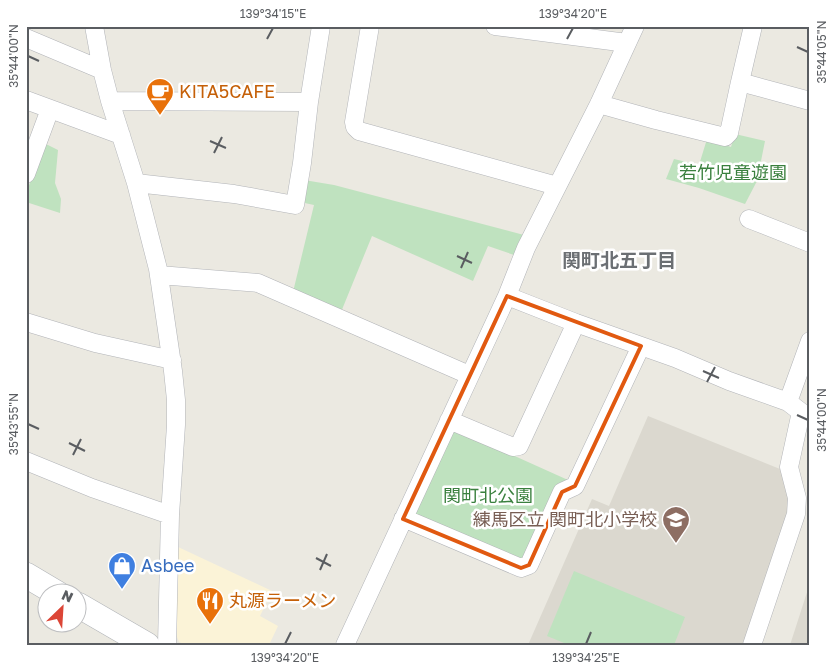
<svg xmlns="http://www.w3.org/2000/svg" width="836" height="671" viewBox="0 0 836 671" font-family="'Golos Text','Noto Sans JP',sans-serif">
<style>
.commercial{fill:#fbf3d7}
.education{fill:#dbd8cf}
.green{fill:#bfe2bf}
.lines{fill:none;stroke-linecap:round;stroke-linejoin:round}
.minor-casing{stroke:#b2b4b8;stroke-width:19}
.secondary-casing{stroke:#b1b4b8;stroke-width:26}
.minor{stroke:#fff;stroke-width:18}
.secondary{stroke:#fff;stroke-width:25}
.marked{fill:none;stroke:#e15910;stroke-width:4;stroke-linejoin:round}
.ticks{fill:none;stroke:#5a5d61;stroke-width:2}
.labels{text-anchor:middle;stroke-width:5;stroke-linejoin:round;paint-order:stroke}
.food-label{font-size:18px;fill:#c56008;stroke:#fff;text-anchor:start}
.park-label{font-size:18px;fill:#3a803e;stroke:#fff}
.education-label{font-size:18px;fill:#785e54;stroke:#fff;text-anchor:end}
.shop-label{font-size:18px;fill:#366cbe;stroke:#fff;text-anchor:start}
.neighbourhood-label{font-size:19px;font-weight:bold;fill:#6b6f73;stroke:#fff}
.neatline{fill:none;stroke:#5a5d61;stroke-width:2}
.ticks-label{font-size:12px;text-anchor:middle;fill:#5a5d61}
</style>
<rect width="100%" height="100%" fill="#ebe9e1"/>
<path class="commercial" d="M 176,546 L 272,591 L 260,616 L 278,626 L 269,645 L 186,645 L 179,642 L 177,637 Z"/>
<path class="education" d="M 648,416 L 785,471 L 791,510 L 747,645 L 528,645 L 592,499 L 609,506 Z
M 810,583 L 810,645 L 790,645 Z"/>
<path class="green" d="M 735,134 L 765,141 L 757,181 L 745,204 L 699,188 L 666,179 L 674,159 L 699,165 L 707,139 L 731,147 Z
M 44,143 L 58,150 L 55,183 L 61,199 L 60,213 L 26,202 L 26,194 Z
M 304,180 L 334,185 L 524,235 L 514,255 L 488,246 L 473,281 L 372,236 L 341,312 L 293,292 L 314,205 L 300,202 Z
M 457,430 L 568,480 L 524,559 L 516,561 L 411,515 L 449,432 Z
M 574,571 L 685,617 L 674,645 L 569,645 L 547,636 Z"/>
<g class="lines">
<defs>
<path id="minor" d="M 94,26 L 102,70 L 110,101 L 136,183 L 158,269 L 173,371 L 176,400 L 176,425 L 170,515 L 167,645
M 370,26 L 354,122 L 355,127 L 359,131 L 557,186
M 495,26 L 627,43
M 26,38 L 102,70
M 740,82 L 753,26
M 26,100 L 121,135
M 110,101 L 309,102 L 321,26
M 599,104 L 656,120 L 725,137 L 729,133 L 740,82 L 810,101
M 26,174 L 50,109
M 136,183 L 234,194 L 295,205 L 302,163 L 309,102
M 749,219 L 810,243
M 159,275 L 258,283 L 469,375
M 507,296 L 576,323 L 675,358 L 729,381 L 788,402 L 801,412 L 789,467 L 797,498 L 796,514 L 752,645
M 26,322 L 95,343 L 172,360
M 788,402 L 810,341
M 449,420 L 513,447 L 519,446 L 576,323
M 26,461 L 92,488 L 170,515
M 403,519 L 408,520 L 521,568 L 529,565 L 562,492 L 575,486 L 641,346
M 345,645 L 507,296 L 526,248 L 599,104 L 635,26"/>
<path id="secondary" d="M 26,575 L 58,594
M 78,605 L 147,645"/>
</defs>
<use href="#minor" class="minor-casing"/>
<use href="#secondary" class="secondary-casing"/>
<use href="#minor" class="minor"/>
<use href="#secondary" class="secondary"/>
</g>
<path class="marked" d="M 507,296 L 641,346 L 575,486 L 562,492 L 529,565 L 521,568 L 403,519 Z"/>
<path class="ticks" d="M 267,39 L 273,28M 567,39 L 573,28M 797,47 L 808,52M 28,56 L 39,61M 210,141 L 226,148M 214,153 L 222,137M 457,256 L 472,263M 461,268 L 468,252M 703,371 L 719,378M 707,382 L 715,367M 797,415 L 808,420M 28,424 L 39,429M 69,443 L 85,451M 73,455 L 81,439M 316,558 L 331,566M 320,570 L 327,554M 285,644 L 291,632M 586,644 L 591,632"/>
<defs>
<symbol id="cafe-pin" viewBox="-11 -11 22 30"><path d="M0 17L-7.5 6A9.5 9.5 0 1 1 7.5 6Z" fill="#e8710a" stroke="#fff"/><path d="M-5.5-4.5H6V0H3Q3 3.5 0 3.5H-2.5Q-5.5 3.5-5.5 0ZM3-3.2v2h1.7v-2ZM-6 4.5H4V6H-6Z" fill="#fff"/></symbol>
<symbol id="school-pin" viewBox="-11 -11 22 30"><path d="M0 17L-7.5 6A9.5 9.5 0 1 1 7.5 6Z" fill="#8d6e63" stroke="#fff"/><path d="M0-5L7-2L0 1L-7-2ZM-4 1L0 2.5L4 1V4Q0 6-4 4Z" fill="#fff"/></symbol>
<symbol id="shop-pin" viewBox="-11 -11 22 30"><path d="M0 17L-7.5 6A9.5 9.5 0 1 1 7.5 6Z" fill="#3f7fe0" stroke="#fff"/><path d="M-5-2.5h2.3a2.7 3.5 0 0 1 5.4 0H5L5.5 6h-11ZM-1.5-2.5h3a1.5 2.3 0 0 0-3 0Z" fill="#fff"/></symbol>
<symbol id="restaurant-pin" viewBox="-11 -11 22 30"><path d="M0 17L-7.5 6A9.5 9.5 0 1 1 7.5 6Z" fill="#e8710a" stroke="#fff"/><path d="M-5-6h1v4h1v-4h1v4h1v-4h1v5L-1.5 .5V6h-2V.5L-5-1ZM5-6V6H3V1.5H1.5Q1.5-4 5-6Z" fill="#fff"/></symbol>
</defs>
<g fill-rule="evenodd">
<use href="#cafe-pin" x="144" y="76" width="32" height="43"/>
<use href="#school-pin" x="660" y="504" width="32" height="43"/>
<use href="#shop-pin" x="106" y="550" width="32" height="43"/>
<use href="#restaurant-pin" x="194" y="585" width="32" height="43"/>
</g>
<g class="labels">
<g class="food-label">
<text x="179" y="98">KITA5CAFE</text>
<text x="229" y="607">丸源ラーメン</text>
</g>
<g class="park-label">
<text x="733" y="179">若竹児童遊園</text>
<text x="488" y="502">関町北公園</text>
</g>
<g class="education-label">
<text x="657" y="526">練馬区立 関町北小学校</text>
</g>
<g class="shop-label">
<text x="141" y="572">Asbee</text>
</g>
<g class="neighbourhood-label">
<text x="619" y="267">関町北五丁目</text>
</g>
</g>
<rect width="836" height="671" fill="none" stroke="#ffffff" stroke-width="55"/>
<g transform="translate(62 608) rotate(25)"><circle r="24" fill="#ffffff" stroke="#bdbec0"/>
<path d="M0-4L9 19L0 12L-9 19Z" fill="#dc4536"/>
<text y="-8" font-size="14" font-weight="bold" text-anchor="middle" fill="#5a5d61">N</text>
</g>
<rect x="28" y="28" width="780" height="616" class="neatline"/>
<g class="ticks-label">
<text x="273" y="18">139°34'15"E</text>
<text x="573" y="18">139°34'20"E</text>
<text transform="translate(822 52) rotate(-90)" y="4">35°44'05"N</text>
<text transform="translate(14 56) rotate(-90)" y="4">35°44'00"N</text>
<text transform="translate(822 420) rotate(-90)" y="4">35°44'00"N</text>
<text transform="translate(14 424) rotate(-90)" y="4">35°43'55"N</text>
<text x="285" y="662">139°34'20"E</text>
<text x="586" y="662">139°34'25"E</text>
</g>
</svg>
